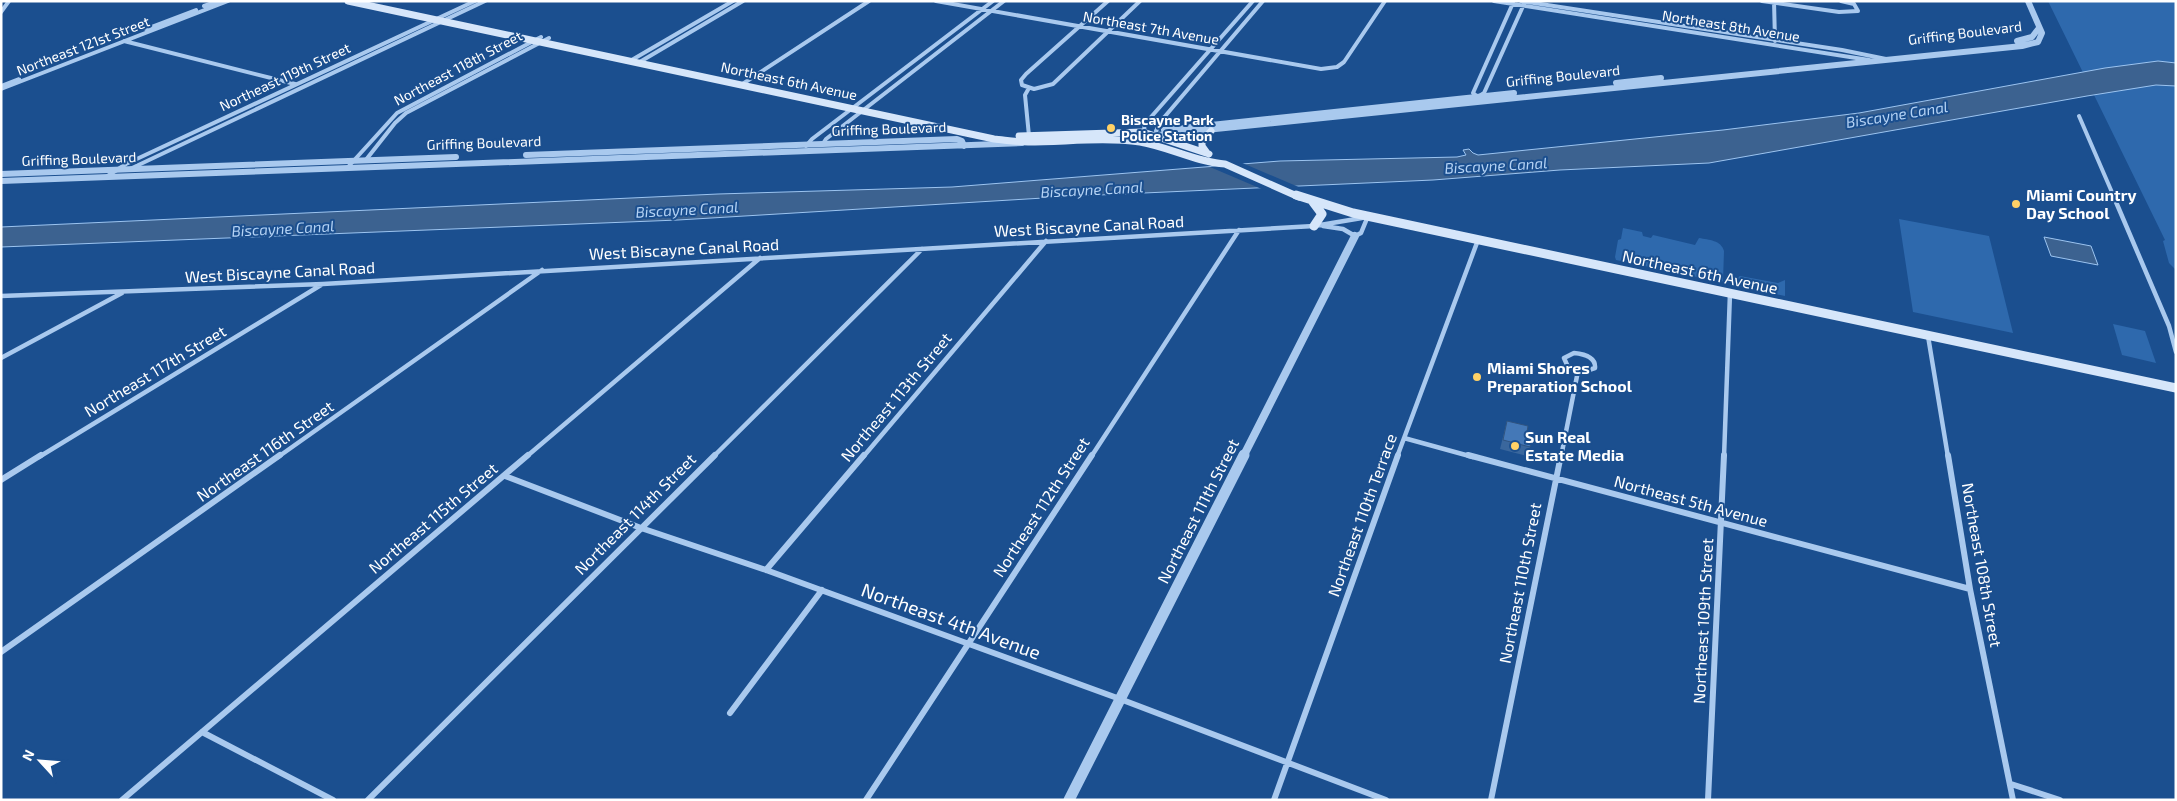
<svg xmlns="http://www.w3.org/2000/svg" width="2177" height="801" viewBox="0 0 2177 801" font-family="'Exo 2',sans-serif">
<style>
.green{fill:#2e69ad}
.water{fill:#3c6290;stroke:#9cc4f0}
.pier{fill:#1b4f8f}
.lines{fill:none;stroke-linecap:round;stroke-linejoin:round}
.minor-far2{stroke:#a9c9ee;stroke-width:4}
.minor-far1{stroke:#a9c9ee;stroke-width:4.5}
.minor{stroke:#a9c9ee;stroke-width:6}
.tertiary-far2{stroke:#a9c9ee;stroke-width:6}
.tertiary-far1{stroke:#a9c9ee;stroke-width:8}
.tertiary{stroke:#a9c9ee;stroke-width:11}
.secondary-far1{stroke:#d6e6fa;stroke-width:7}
.secondary{stroke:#d6e6fa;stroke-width:9}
.wall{fill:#3a679d}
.building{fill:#4478b7;stroke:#305480}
.poi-dot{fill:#ffd166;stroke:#1b4f8f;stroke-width:2}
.labels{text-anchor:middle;stroke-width:4;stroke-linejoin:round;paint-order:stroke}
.far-street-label{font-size:14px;fill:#fff;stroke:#1b4f8f}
.far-poi-label{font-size:14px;font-weight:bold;fill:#fff;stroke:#1b4f8f;text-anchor:start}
.far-water-label{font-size:15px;font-style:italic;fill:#b5d3f5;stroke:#1b4f8f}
.poi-label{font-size:16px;font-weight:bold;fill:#fff;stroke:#1b4f8f;text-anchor:start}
.street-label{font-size:16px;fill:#fff;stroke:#1b4f8f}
.near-street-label{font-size:19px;fill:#fff;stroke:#1b4f8f}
</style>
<rect width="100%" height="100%" fill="#1b4f8f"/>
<path class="green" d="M 2048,1 L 2176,1 L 2176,270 L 2169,263 L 2163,241 L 2165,240 Z
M 1899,219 L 1989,236 L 2013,333 L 1913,312 Z
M 1623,228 L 1642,232 L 1643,236 L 1651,238 L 1653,235 L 1695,245 L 1699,238 C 1709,240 1721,240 1724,251 L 1723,281 L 1721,282 L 1616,260 L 1615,257 L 1618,240 L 1621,239 Z
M 1740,276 L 1778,283 L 1785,280 L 1785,296 L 1738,286 L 1737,278 Z
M 2113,324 L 2145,331 L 2156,363 L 2122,355 Z"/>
<path class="water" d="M 2158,61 L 2176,63 L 2176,86 L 2156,85 L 2087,96 L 1709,163 L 1560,170 L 1433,180 L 1077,196 L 678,220 L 1,247 L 1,227 L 718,194 L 952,187 L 1280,161 L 1457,157 L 1466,155 L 1463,150 L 1469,149 L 1473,153 L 1478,155 L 1723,130 L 1859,113 L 2105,68 Z
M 2044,237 L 2091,246 L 2098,265 L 2051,256 Z"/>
<path class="pier" d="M 1240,162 L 1301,188 L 1264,190 L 1210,167 Z"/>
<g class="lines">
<path class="minor-far2" d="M 936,1 L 1321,69 L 1337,67 L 1344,62 L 1385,1
M 1108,1 L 1026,74 L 1021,80 L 1022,85 L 1034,89 L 1053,84 L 1140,1
M 1494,1 L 1869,60
M 1521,1 L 1842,50 L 1886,59
M 1762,1 L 1839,12 L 1858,11 L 1854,4 L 1841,1
M 1774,1 L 1775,41
M 1513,3 L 1473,93 L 1478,97 L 1484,93 L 1524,4
M 204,6 L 218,1
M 1,12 L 9,1
M 146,29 L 196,10
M 124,41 L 295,84
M 630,61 L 733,1
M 638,63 L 743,1
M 741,85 L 869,1
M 1,86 L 19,79
M 1029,88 L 1025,95 L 1029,136
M 1,89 L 228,1
M 2079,116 L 2114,197
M 1145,134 L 1144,125 L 1253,1
M 1157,135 L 1156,131 L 1161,121 L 1263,1
M 822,145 L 826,139 L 1004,1
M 806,146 L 812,139 L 993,1
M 365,161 L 395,123 L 406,113 L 549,38
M 348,167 L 397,113 L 541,37
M 130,169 L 485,1
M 106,177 L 126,164 L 475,1"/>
<path class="minor-far1" d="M 2113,195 L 2169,326 L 2176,352
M 1323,226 L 1343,229 L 1355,236 L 1361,233 L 1368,216
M 1,296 L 323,284 L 1314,226 L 1362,218
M 1928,336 L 1948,457
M 1574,353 C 1584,354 1596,357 1595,368 L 1583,372 L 1568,367 L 1564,358 Z
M 1,358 L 122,293
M 1404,438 L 1473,457
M 39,457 L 321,285
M 278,457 L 542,270
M 526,457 L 760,258
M 713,457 L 922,249
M 863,457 L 1046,241
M 1091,457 L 1239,230
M 1397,457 L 1478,240
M 1561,457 L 1578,371
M 1724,457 L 1730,293"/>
<path class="minor" d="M 1468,455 L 1970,589
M 1948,455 L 1970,589 L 2013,800
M 505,476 L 641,528 L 766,570 L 1120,699 L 1386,800
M 1,480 L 41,455
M 766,570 L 864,455
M 1,652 L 280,455
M 730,713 L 822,590
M 202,732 L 333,800
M 2011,784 L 2060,800
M 122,800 L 528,455
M 368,800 L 715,455
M 866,800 L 1092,455
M 1274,800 L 1398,455
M 1491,800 L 1561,455
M 1708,800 L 1724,455"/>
<path class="tertiary-far2" d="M 2017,41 L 2032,37 L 2039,28
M 1616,83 L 1661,78
M 1163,119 L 1167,124 L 1178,126
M 1164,130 L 1514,93
M 1157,135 L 2022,46 L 2038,42 L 2042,33 L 2028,1
M 526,155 L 957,139 L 962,141 L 964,146
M 1,174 L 456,157
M 1,181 L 1022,143"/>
<path class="tertiary-far1" d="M 1243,457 L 1355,236"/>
<path class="tertiary" d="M 1069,800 L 1244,455"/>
<path class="secondary-far1" d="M 348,1 L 994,139 C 1005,140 1017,142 1028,142 C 1065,142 1103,137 1140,142 C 1169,147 1196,162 1225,164 L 1299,197
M 1019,136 L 1143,132 L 1209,154
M 1207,153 L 1202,146 L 1202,141 L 1211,131"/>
<path class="secondary" d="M 1296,195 L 1353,213 L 2176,388
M 1313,202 L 1322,214 L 1314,226"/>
</g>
<path class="wall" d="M 1507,421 L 1527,432 L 1530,447 L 1527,456 L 1500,449 Z"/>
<path class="building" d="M 1507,421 L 1528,426 L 1527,432 L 1533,434 L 1530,447 L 1503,440 Z"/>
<g class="poi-dot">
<circle cx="1111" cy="128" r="5"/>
<circle cx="2016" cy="204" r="5"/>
<circle cx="1477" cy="377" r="5"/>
<circle cx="1515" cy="446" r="5"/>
</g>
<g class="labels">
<g class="far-street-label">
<text transform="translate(1731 26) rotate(9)" y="5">Northeast 8th Avenue</text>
<text transform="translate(1151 28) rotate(10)" y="5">Northeast 7th Avenue</text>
<text transform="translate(1965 33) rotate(-7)" y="5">Griffing Boulevard</text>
<text transform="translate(83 46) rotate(-21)" y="5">Northeast 121st Street</text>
<text transform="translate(458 68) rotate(-28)" y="5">Northeast 118th Street</text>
<text transform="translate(1563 76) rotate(-6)" y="5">Griffing Boulevard</text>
<text transform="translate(285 77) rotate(-25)" y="5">Northeast 119th Street</text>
<text transform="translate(789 81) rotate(12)" y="5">Northeast 6th Avenue</text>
<text transform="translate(889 129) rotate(-2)" y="5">Griffing Boulevard</text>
<text transform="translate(484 143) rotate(-2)" y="5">Griffing Boulevard</text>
<text transform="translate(79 159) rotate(-2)" y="5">Griffing Boulevard</text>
</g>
<g class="far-poi-label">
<text x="1121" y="125">Biscayne Park<tspan x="1121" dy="16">Police Station</tspan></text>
</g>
<g class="far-water-label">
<text transform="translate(1897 115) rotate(-9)" y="5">Biscayne Canal</text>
<text transform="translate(1496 166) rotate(-3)" y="5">Biscayne Canal</text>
<text transform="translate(1092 190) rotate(-3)" y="5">Biscayne Canal</text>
<text transform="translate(687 210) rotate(-3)" y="5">Biscayne Canal</text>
<text transform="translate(283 229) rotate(-3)" y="5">Biscayne Canal</text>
</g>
<g class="poi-label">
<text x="2026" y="201">Miami Country<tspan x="2026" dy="18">Day School</tspan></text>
<text x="1487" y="374">Miami Shores<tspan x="1487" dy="18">Preparation School</tspan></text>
<text x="1525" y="443">Sun Real<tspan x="1525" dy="18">Estate Media</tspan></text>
</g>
<g class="street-label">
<text transform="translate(1089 226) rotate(-3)" y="6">West Biscayne Canal Road</text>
<text transform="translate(684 249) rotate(-3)" y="6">West Biscayne Canal Road</text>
<text transform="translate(280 272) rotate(-3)" y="6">West Biscayne Canal Road</text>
<text transform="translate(1700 272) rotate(12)" y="6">Northeast 6th Avenue</text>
<text transform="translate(155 371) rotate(-31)" y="6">Northeast 117th Street</text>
<text transform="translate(896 397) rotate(-50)" y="6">Northeast 113th Street</text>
<text transform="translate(265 451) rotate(-35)" y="6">Northeast 116th Street</text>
<text transform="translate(1691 501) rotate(15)" y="6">Northeast 5th Avenue</text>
<text transform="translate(1041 507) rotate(-57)" y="6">Northeast 112th Street</text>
<text transform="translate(1198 511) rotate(-63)" y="6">Northeast 111th Street</text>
<text transform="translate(635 514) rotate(-45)" y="6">Northeast 114th Street</text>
<text transform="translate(1362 515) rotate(-70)" y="6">Northeast 110th Terrace</text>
<text transform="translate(433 518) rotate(-40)" y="6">Northeast 115th Street</text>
<text transform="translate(1982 565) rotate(80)" y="6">Northeast 108th Street</text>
<text transform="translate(1520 583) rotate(-79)" y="6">Northeast 110th Street</text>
<text transform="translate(1703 621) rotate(-87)" y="6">Northeast 109th Street</text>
</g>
<g class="near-street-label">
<text transform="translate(951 621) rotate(20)" y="7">Northeast 4th Avenue</text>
</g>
</g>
<rect width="2177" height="801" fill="none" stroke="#ffffff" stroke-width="5"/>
<g transform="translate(40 761) rotate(296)" stroke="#1b4f8f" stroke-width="4" paint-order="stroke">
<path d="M0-4L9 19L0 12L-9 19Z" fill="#ffffff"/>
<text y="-8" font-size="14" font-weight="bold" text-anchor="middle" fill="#ffffff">N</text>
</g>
</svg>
